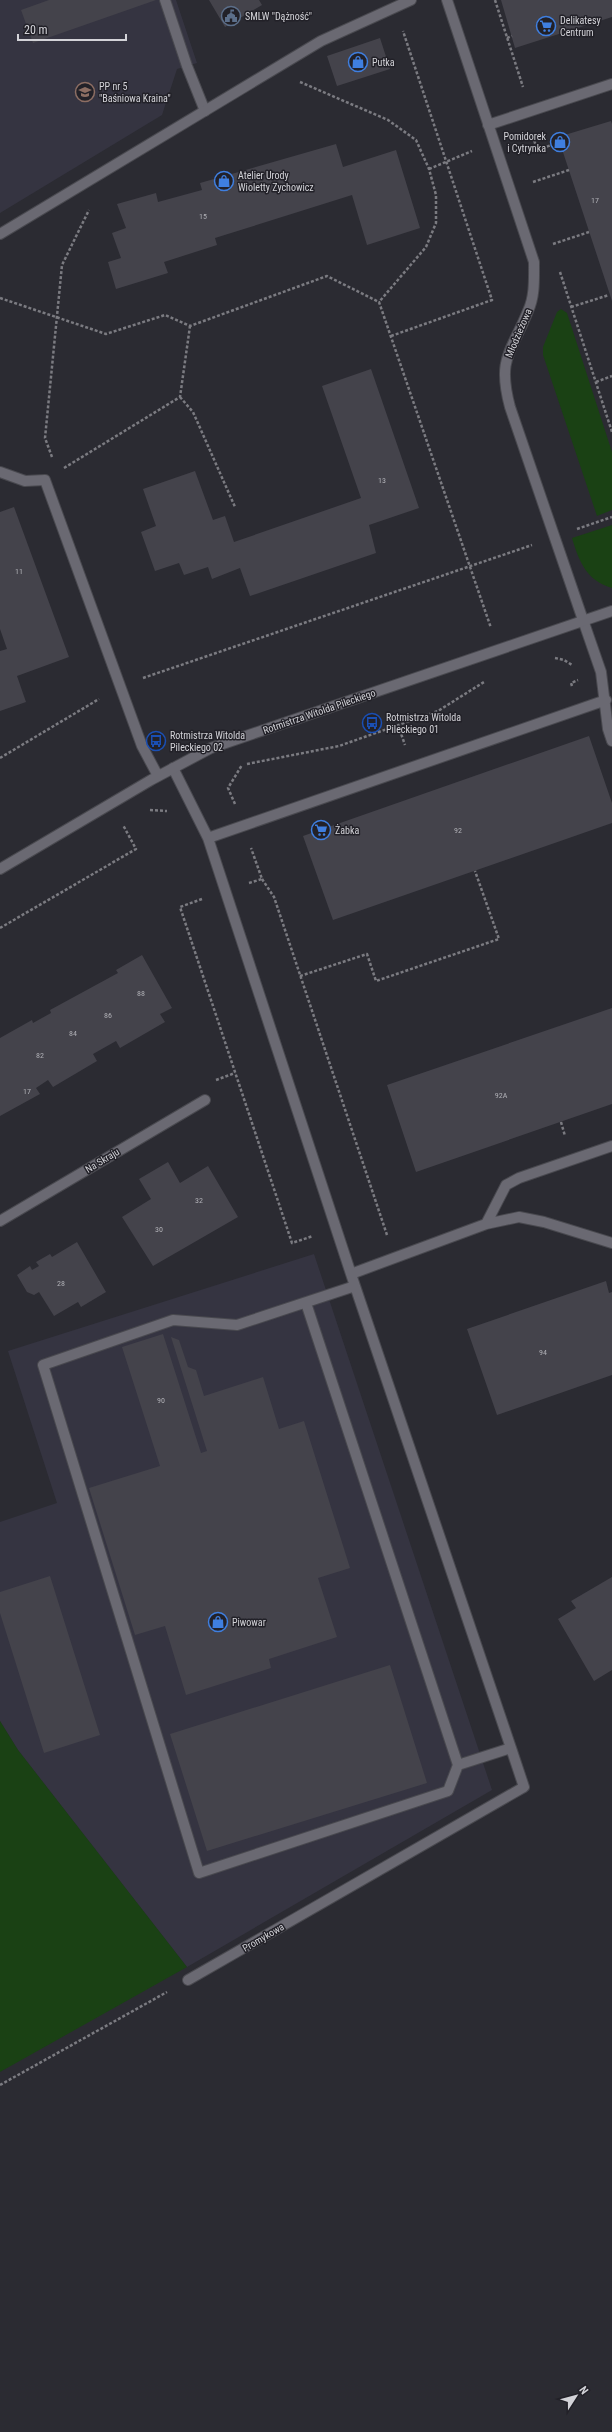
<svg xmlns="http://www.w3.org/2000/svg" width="612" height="2432" viewBox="0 0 612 2432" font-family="'Roboto Condensed',sans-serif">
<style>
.built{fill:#353441}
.green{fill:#1a4114}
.building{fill:#44434b}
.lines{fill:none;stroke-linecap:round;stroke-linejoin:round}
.service-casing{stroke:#49494f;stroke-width:12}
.minor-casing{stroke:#49494f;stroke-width:12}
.path{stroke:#7b7b81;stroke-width:2.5;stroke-dasharray:3 2;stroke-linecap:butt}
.service{stroke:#6a6972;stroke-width:10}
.minor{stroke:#6a6972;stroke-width:10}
.labels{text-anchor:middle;stroke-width:3;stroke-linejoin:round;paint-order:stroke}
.number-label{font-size:8px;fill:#afafb5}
.poi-label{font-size:10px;fill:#d3d3d8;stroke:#222128;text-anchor:start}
.street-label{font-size:10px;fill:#d3d3d8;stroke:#222128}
</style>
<rect width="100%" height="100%" fill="#2b2b32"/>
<path class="built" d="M 0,0 L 176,0 L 197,63 L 177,69 L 162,115 L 0,213 Z
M 314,1254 L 492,1790 L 187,1967 L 18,1750 L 0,1721 L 0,1522 L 57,1503 L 8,1351 Z"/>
<path class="green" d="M 561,309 L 567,313 L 612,452 L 612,510 L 597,516 L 543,355 L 543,347 L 557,312 Z
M 612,525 L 612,588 C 587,581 579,562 572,538 Z
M 0,1721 L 18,1750 L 187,1967 L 0,2072 Z"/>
<path class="building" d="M 49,0 L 156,0 L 33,43 L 21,10 Z
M 209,0 L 259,0 L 262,5 L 225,27 Z
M 501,0 L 612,0 L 612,17 L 515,48 Z
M 380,38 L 390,69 L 337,86 L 327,56 Z
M 611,121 L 612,124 L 612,301 L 558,137 Z
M 336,144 L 343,167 L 396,150 L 420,228 L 367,245 L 352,195 L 215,238 L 217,245 L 164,262 L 168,273 L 116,289 L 108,262 L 121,258 L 112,233 L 126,228 L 117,204 L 156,193 L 158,202 L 202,190 L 200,183 Z
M 371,369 L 419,508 L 369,525 L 376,553 L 250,596 L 240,568 L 212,579 L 208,567 L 184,575 L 179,563 L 155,571 L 141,532 L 156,526 L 143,489 L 195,471 L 213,520 L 225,516 L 234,542 L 361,498 L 322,386 Z
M 14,507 L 69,657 L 17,676 L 26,702 L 0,711 L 0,651 L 7,649 L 0,629 L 0,512 Z
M 589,736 L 612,803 L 612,823 L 333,920 L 303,836 Z
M 142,955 L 172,1008 L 160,1014 L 165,1022 L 120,1048 L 116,1041 L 93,1054 L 97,1061 L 53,1087 L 48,1080 L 36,1088 L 40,1094 L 0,1116 L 0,1038 L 32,1020 L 33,1023 L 51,1013 L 50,1010 L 118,973 L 116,970 Z
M 612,1008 L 612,1104 L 416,1172 L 387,1085 Z
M 168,1162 L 180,1183 L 208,1166 L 238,1217 L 153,1266 L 122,1217 L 151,1199 L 139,1179 Z
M 77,1242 L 106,1292 L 81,1307 L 78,1302 L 54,1316 L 39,1292 L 34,1295 L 27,1292 L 17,1275 L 30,1266 L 32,1270 L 39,1266 L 36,1262 L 50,1254 L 52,1257 Z
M 606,1281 L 609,1293 L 612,1292 L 612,1375 L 497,1415 L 467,1329 Z
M 163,1334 L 201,1453 L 207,1451 L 171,1337 L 179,1340 L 188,1367 L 196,1370 L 204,1396 L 263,1377 L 279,1429 L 304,1421 L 350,1568 L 318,1578 L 337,1637 L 269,1659 L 271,1668 L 186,1695 L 165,1626 L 135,1635 L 89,1488 L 160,1466 L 122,1347 Z
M 50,1576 L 100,1735 L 44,1753 L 0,1613 L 0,1592 Z
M 612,1577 L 612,1670 L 594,1681 L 558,1619 L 576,1608 L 571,1601 Z
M 390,1665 L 427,1783 L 207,1851 L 170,1734 Z"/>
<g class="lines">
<defs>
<path id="service" d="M 165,0 L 187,66 L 205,111
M 583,620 L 601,672 L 608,729 L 612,741
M 173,768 L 208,838 L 351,1274 L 355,1286 L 511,1748 L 458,1765 L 448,1791 L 199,1873 L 43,1365 L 173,1320 L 237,1325 L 355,1286
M 208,838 L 606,700
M 486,1224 L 506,1185 L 519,1178 L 612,1146
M 351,1274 L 486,1224 L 519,1217 L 544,1222 L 612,1243
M 306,1303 L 458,1765
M 188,1980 L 524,1787 L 511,1748"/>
<path id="minor" d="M 447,0 L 534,262 C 534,279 535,296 528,311 C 511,353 497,358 510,407 L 583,620
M 488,125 L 612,84
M 0,234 L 321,41 L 411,0
M 0,472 L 25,481 L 45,480 L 142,746 L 158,776
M 0,869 L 151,780 L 211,748 L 612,611
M 0,1221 L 205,1100"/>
</defs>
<use href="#service" class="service-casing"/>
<use href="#minor" class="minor-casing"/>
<path class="path" d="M 495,0 L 523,87
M 507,38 L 512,36
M 300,82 L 388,120 L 416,140 L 429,169 L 436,195 L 436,223 L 426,247 L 379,302
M 533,136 L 537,150 L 560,142
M 429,169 L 472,151
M 533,182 L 569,170
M 553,244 L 589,232
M 560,272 L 612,432
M 0,298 L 106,334 L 165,315 L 190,326 L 327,276 L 379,302 L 491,628
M 571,307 L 609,295
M 391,336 L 492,300 L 403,31
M 596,382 L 612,376
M 180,397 L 193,412 L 235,507
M 52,457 L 45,438 L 62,265 L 89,210
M 64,468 L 180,397 L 190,326
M 577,529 L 612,517
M 555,658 L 564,660 L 572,665
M 143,678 L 532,545
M 572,686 L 571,683 L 578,680
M 398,725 L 405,745
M 0,758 L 99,699
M 247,764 L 339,746 L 438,711 L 484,682
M 235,804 L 228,788 L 242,765
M 150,810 L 167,811
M 262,879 L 274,897 L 387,1235
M 249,883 L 262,879 L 251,848
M 202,899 L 180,907 L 292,1243 L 313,1236
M 0,928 L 136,849 L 123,825
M 300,976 L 367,954 L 376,981 L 499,939 L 475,871
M 216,1080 L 235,1073
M 561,1122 L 565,1136
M 0,2085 L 167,1992"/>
<use href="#service" class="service"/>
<use href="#minor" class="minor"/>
</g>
<defs>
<symbol id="civic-ring" viewBox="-11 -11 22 22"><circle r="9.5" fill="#222128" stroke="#5c6f8a" stroke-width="1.5"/><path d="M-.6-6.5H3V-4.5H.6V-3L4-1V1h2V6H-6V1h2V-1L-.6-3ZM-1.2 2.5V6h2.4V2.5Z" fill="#5c6f8a"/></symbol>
<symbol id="supermarket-ring" viewBox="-11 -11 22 22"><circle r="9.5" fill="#222128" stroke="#3f7fe0" stroke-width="1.5"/><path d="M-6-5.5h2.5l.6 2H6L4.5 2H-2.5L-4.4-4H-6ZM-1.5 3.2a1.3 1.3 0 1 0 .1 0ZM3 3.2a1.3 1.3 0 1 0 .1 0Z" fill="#3f7fe0"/></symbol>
<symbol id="shop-ring" viewBox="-11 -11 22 22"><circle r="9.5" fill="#222128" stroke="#3f7fe0" stroke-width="1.5"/><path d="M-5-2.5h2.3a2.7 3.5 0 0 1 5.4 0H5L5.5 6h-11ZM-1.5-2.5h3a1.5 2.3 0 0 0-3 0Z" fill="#3f7fe0"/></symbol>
<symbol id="school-ring" viewBox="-11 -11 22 22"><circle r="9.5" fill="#222128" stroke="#8d6e63" stroke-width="1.5"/><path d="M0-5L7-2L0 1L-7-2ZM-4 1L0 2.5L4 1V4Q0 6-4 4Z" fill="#8d6e63"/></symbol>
<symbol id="bus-ring" viewBox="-11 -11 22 22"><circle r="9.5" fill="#222128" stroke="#1a4fb4" stroke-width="1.5"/><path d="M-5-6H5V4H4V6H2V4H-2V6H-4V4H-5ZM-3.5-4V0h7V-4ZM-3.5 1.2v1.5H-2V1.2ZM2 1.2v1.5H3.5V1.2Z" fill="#1a4fb4"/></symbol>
</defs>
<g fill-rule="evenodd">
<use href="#civic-ring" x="220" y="5" width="22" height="22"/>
<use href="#supermarket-ring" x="535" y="15" width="22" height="22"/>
<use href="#shop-ring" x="347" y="51" width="22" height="22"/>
<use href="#school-ring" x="74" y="81" width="22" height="22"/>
<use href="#shop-ring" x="549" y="131" width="22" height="22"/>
<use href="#shop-ring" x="213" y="170" width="22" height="22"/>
<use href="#bus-ring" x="361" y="712" width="22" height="22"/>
<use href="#bus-ring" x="145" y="730" width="22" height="22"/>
<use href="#supermarket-ring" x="310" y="819" width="22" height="22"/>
<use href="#shop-ring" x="207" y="1611" width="22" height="22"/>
</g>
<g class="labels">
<g class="number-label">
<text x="595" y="203">17</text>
<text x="203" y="219">15</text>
<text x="382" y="483">13</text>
<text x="19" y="574">11</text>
<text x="458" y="833">92</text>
<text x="141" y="996">88</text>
<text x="108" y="1018">86</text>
<text x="73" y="1036">84</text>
<text x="40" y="1058">82</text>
<text x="27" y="1094">17</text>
<text x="501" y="1098">92A</text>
<text x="199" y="1203">32</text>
<text x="159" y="1232">30</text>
<text x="61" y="1286">28</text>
<text x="543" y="1355">94</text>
<text x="161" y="1403">90</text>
</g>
<g class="poi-label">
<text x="245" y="20">SMLW "Dążność"</text>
<text x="560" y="24">Delikatesy<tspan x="560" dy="12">Centrum</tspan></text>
<text x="372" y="66">Putka</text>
<text x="99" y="90">PP nr 5<tspan x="99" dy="12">"Baśniowa Kraina"</tspan></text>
<text x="546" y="140" text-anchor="end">Pomidorek<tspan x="546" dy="12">i Cytrynka</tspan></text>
<text x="238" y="179">Atelier Urody<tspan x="238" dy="12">Wioletty Zychowicz</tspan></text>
<text x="386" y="721">Rotmistrza Witolda<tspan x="386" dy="12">Pileckiego 01</tspan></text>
<text x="170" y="739">Rotmistrza Witolda<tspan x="170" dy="12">Pileckiego 02</tspan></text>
<text x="335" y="834">Żabka</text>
<text x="232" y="1626">Piwowar</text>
</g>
<g class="street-label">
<text transform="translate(518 333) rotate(-67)" y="4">Młodzieżowa</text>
<text transform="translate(319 711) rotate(-19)" y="4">Rotmistrza Witolda Pileckiego</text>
<text transform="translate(102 1160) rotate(-31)" y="4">Na Skraju</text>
<text transform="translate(263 1937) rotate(-30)" y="4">Promykowa</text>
</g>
</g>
<g transform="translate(576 2396) rotate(54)" stroke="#222128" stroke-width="3" paint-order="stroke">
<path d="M0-3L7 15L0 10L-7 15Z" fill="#d3d3d8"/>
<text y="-6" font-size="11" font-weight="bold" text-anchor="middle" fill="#d3d3d8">N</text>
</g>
<path d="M18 34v6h108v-6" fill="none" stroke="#d3d3d8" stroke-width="2"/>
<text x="24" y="34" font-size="12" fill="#d3d3d8" stroke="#222128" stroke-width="3" paint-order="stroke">20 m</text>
</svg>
